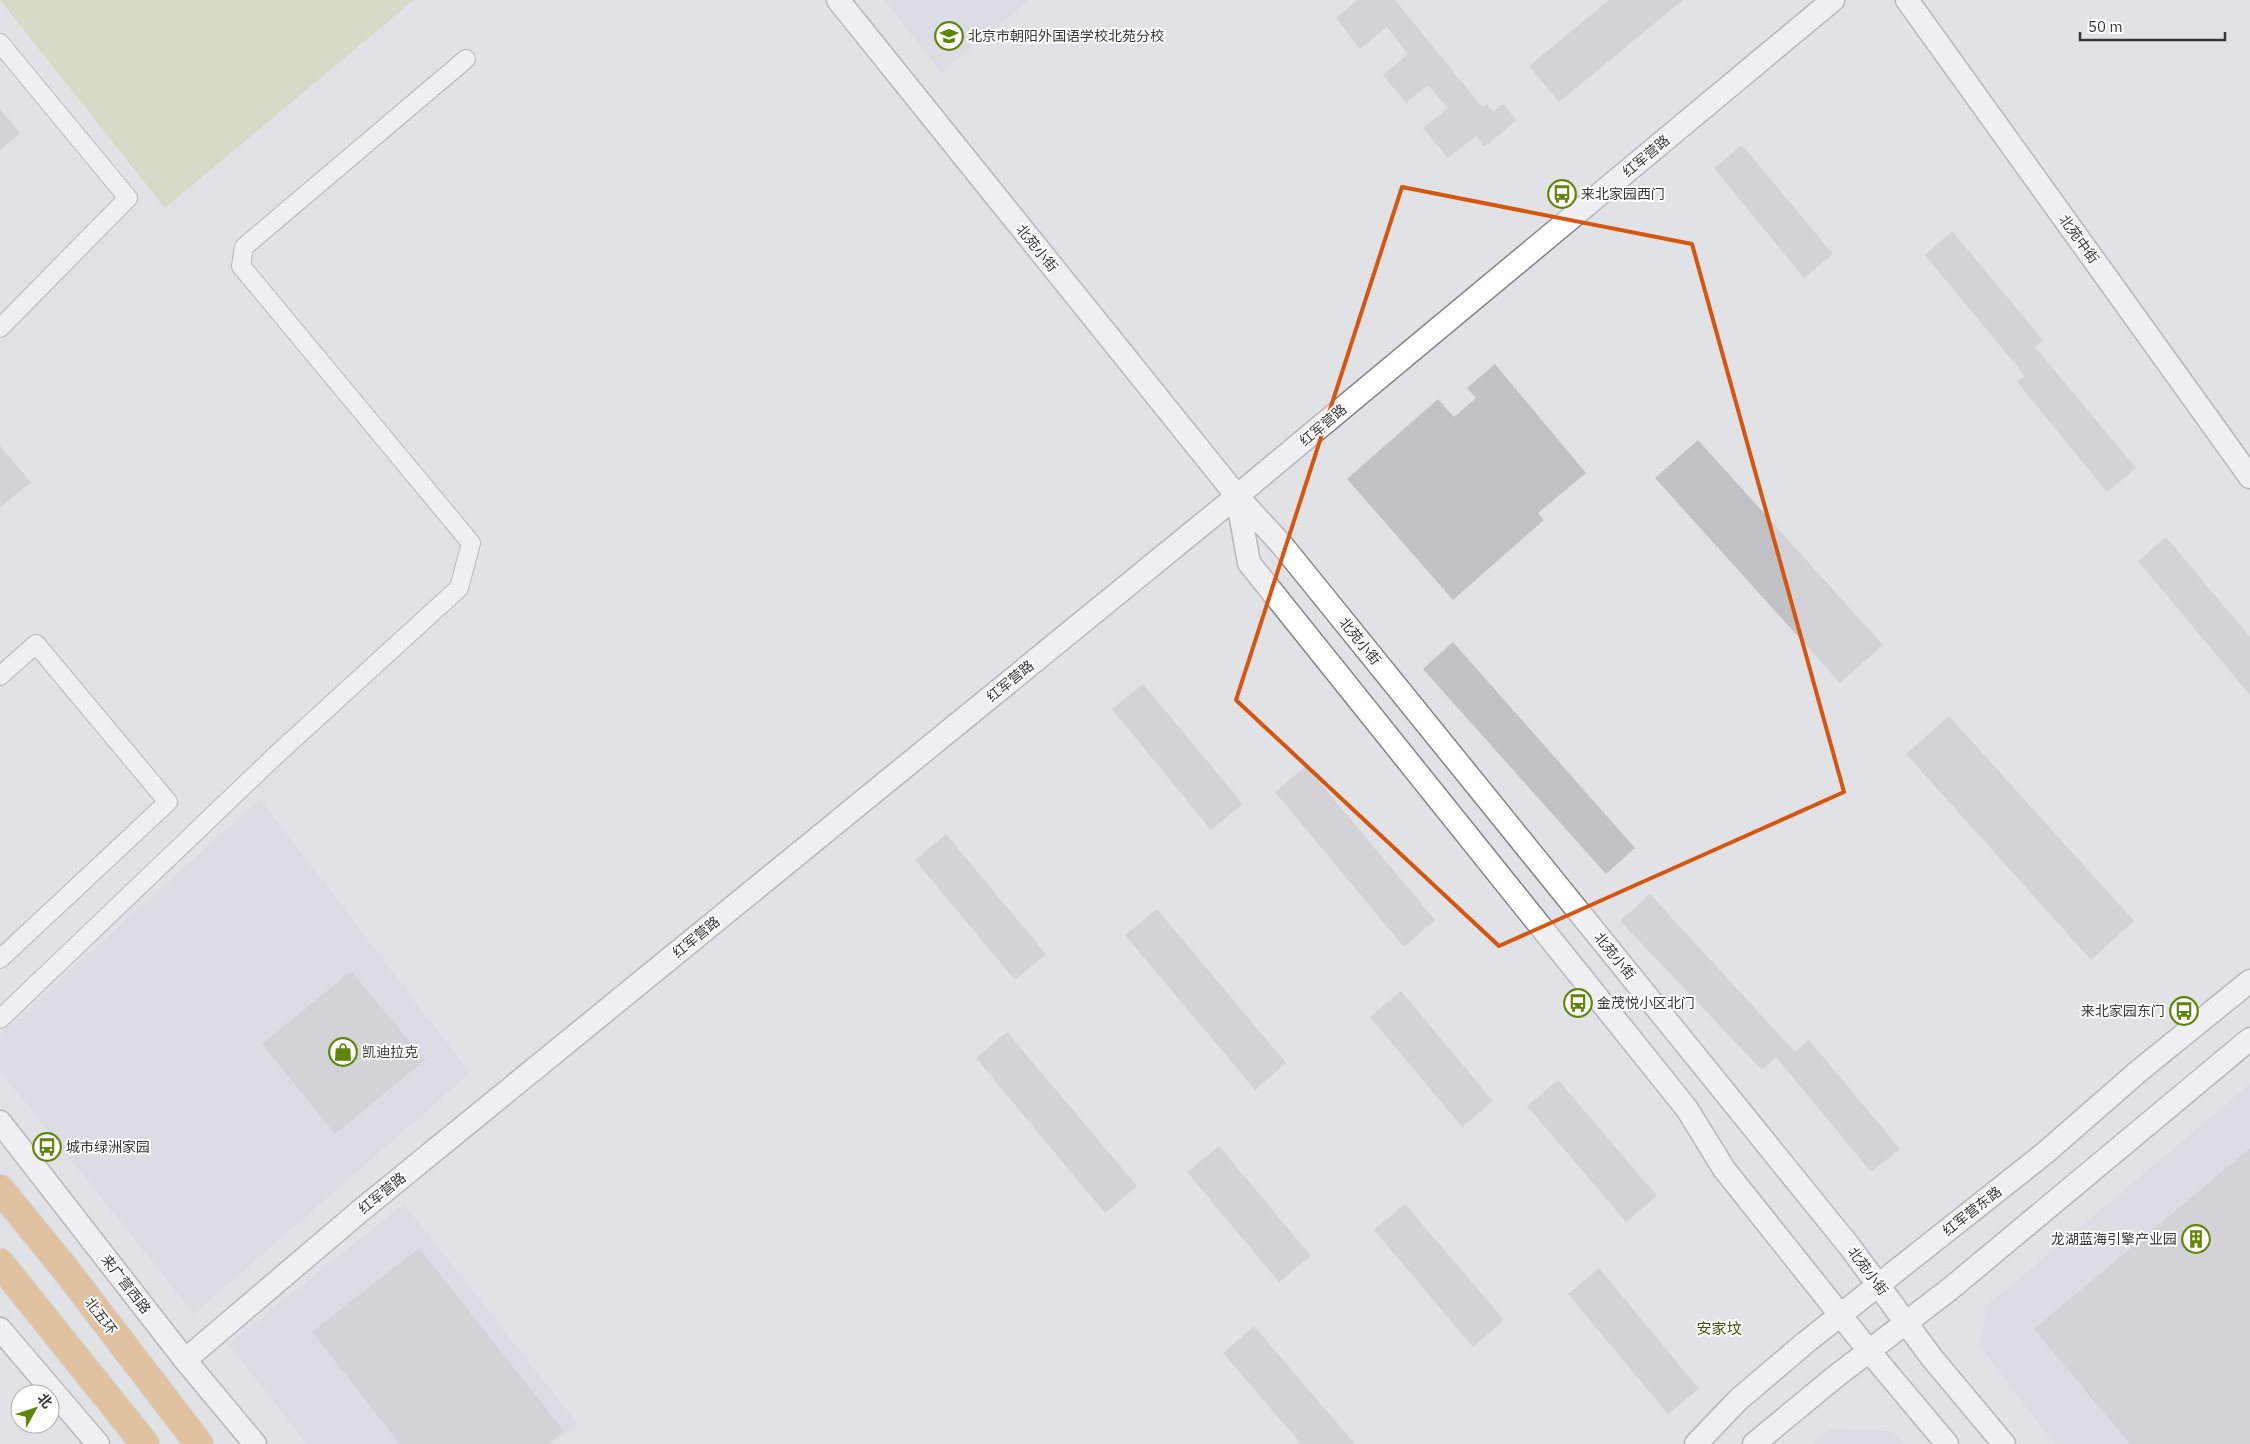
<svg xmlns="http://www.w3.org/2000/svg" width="2250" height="1444" viewBox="0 0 2250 1444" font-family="'IBM Plex Sans','Noto Sans SC',sans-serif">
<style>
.built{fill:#d5d8e2}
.green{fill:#c3d6a5}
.building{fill:#c1c2c6}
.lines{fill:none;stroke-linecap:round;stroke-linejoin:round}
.minor-casing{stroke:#838487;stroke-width:20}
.tertiary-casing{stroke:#838487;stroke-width:25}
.motorway-casing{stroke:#bfbfbf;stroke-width:30}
.minor{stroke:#fff;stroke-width:18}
.tertiary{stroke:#fff;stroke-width:22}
.motorway{stroke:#e19c4d;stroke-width:28}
.marked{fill:none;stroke:#d65610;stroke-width:4;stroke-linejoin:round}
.labels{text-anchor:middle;stroke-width:4;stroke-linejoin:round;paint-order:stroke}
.poi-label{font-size:14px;fill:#363738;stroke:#fff;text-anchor:start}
.street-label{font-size:14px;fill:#363738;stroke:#fff}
.neighbourhood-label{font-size:15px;fill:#3c550b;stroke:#fff}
</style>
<rect width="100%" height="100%" fill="#e1e2e5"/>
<path class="built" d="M 884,0 L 1029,0 L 941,72 Z
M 260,799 L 470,1073 L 194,1314 L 0,1071 L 0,1034 Z
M 2250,1084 L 2250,1444 L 2054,1444 L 1979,1345 L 1988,1305 Z
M 404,1204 L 578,1424 L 553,1444 L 307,1444 L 228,1344 Z
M 1831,1429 L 1893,1431 L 1904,1444 L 1812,1444 Z"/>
<path class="green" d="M 0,0 L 414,0 L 165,208 Z"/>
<path class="building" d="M 1357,0 L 1395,0 L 1482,107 L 1487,104 L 1493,112 L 1503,104 L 1517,120 L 1484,147 L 1476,136 L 1448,158 L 1423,128 L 1448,108 L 1428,85 L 1406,103 L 1383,75 L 1408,54 L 1387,27 L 1360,49 L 1336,18 Z
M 1609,0 L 1683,0 L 1559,102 L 1529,66 Z
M 0,109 L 20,133 L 0,150 Z
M 1742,145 L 1833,254 L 1804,278 L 1714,168 Z
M 1952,231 L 2043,340 L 2035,347 L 2136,468 L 2107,492 L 2017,382 L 2025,376 L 1925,255 Z
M 1495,364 L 1586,473 L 1538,513 L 1544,520 L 1453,600 L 1347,479 L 1438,399 L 1454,417 L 1476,398 L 1467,388 Z
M 1698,440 L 1883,645 L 1840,683 L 1655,478 Z
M 0,446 L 31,482 L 0,508 Z
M 2166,537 L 2250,637 L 2250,695 L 2138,561 Z
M 1453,642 L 1635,848 L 1606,874 L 1423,669 Z
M 1143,684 L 1243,804 L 1211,830 L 1112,709 Z
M 1949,716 L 2134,921 L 2091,960 L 1906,754 Z
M 1306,766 L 1435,920 L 1404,947 L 1275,792 Z
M 946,834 L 1046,954 L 1015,980 L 915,860 Z
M 1650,894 L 1795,1052 L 1809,1040 L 1900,1149 L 1871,1172 L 1776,1057 L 1762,1070 L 1620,921 Z
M 1157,909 L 1286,1063 L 1255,1090 L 1125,935 Z
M 351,971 L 425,1060 L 335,1134 L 262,1044 Z
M 1401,991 L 1493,1101 L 1462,1127 L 1370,1017 Z
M 1007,1032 L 1137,1186 L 1105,1213 L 976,1058 Z
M 1558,1080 L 1657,1196 L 1626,1222 L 1527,1106 Z
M 1219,1146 L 1311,1256 L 1279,1282 L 1187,1172 Z
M 2250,1148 L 2250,1444 L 2130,1444 L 2034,1329 Z
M 1405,1204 L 1504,1320 L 1473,1347 L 1374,1230 Z
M 419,1248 L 564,1431 L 548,1444 L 400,1444 L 312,1332 Z
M 1599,1268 L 1699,1389 L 1668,1414 L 1568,1294 Z
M 1254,1326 L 1355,1444 L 1301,1444 L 1223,1353 Z"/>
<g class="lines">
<defs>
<path id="minor" d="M 0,43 L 128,198 L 0,328
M 0,676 L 36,644 L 168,802 L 0,959
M 0,1019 L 275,756 L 459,588 L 471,543 L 241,266 L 244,247 L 466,59"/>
<path id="tertiary" d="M 838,0 L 1237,496 L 1282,545 L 1850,1247 L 1932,1358 L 2004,1444
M 1907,0 L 2250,477
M 1237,496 L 1249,563 L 1687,1109 L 1724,1169 L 1869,1351 L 1947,1444
M 0,1122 L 185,1360 L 255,1444
M 0,1329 L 98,1444
M 185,1360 L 359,1212 L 1237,496 L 1833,0
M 1696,1444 L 1738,1400 L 1805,1343 L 2045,1153 L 2140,1070 L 2250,981
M 1754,1444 L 1835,1377 L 1950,1289 L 2250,1039"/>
<path id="motorway" d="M 0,1189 L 66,1270 L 199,1444
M 0,1263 L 145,1444"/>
</defs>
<use href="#minor" class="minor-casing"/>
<use href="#tertiary" class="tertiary-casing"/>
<use href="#motorway" class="motorway-casing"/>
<use href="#minor" class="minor"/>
<use href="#tertiary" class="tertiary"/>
<use href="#motorway" class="motorway"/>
</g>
<path d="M0 0H2250V1444H0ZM 1402,187 L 1692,244 L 1844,792 L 1499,946 L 1236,700 Z" fill="#e1e2e5" fill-opacity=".55" fill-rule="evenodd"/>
<path class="marked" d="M 1402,187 L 1692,244 L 1844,792 L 1499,946 L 1236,700 Z"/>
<defs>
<symbol id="school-ring" viewBox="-11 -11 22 22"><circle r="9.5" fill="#fff" stroke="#5f8509" stroke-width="1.5"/><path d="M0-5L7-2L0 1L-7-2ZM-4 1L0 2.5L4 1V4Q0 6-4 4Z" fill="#5f8509"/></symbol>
<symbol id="bus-ring" viewBox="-11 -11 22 22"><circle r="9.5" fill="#fff" stroke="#5f8509" stroke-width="1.5"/><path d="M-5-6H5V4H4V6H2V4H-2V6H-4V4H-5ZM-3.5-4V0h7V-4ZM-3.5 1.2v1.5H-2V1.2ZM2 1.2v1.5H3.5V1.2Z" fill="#5f8509"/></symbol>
<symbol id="shop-ring" viewBox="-11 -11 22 22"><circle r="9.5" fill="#fff" stroke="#5f8509" stroke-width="1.5"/><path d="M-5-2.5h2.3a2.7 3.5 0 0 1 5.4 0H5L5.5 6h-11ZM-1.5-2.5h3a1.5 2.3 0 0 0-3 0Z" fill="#5f8509"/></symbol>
<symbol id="building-ring" viewBox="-11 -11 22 22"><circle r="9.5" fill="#fff" stroke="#5f8509" stroke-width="1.5"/><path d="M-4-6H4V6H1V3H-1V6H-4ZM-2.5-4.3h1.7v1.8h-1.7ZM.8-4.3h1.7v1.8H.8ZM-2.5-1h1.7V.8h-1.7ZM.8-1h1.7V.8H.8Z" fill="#5f8509"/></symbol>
</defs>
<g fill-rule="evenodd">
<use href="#school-ring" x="933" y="20" width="32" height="32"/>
<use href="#bus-ring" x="1546" y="178" width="32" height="32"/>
<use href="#bus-ring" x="1562" y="987" width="32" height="32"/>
<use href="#bus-ring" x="2168" y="995" width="32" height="32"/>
<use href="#shop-ring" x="327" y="1036" width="32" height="32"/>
<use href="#bus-ring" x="31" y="1131" width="32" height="32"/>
<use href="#building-ring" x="2180" y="1223" width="32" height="32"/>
</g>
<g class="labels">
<g class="poi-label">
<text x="968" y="41">北京市朝阳外国语学校北苑分校</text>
<text x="1581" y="199">来北家园西门</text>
<text x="1597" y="1008">金茂悦小区北门</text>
<text x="2165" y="1016" text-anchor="end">来北家园东门</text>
<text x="362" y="1057">凯迪拉克</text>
<text x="66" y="1152">城市绿洲家园</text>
<text x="2177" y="1244" text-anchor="end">龙湖蓝海引擎产业园</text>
</g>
<g class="street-label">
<text transform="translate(1646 156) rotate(-40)" y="5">红军营路</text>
<text transform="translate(2079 239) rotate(54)" y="5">北苑中街</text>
<text transform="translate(1037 248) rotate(51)" y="5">北苑小街</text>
<text transform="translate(1323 425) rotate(-40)" y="5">红军营路</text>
<text transform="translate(1360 641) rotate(51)" y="5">北苑小街</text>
<text transform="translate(1010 681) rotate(-39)" y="5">红军营路</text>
<text transform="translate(696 937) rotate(-39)" y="5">红军营路</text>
<text transform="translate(1615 956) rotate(51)" y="5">北苑小街</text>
<text transform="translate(382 1193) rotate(-39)" y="5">红军营路</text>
<text transform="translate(1972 1211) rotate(-38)" y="5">红军营东路</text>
<text transform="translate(1868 1271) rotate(53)" y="5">北苑小街</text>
<text transform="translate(126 1284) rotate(52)" y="5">来广营西路</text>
<text transform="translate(101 1316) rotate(53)" y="5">北五环</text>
</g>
<g class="neighbourhood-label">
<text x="1719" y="1334">安家坟</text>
</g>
</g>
<g transform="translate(35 1409) rotate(50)"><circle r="24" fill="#ffffff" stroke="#afafaf"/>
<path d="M0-4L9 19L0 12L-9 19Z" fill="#5f8509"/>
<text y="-8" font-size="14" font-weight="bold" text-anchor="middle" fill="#363738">北</text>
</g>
<path d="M2080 32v8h145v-8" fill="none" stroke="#363738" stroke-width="2.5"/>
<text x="2088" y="32" font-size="15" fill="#363738" stroke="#ffffff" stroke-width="4" paint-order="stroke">50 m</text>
</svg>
